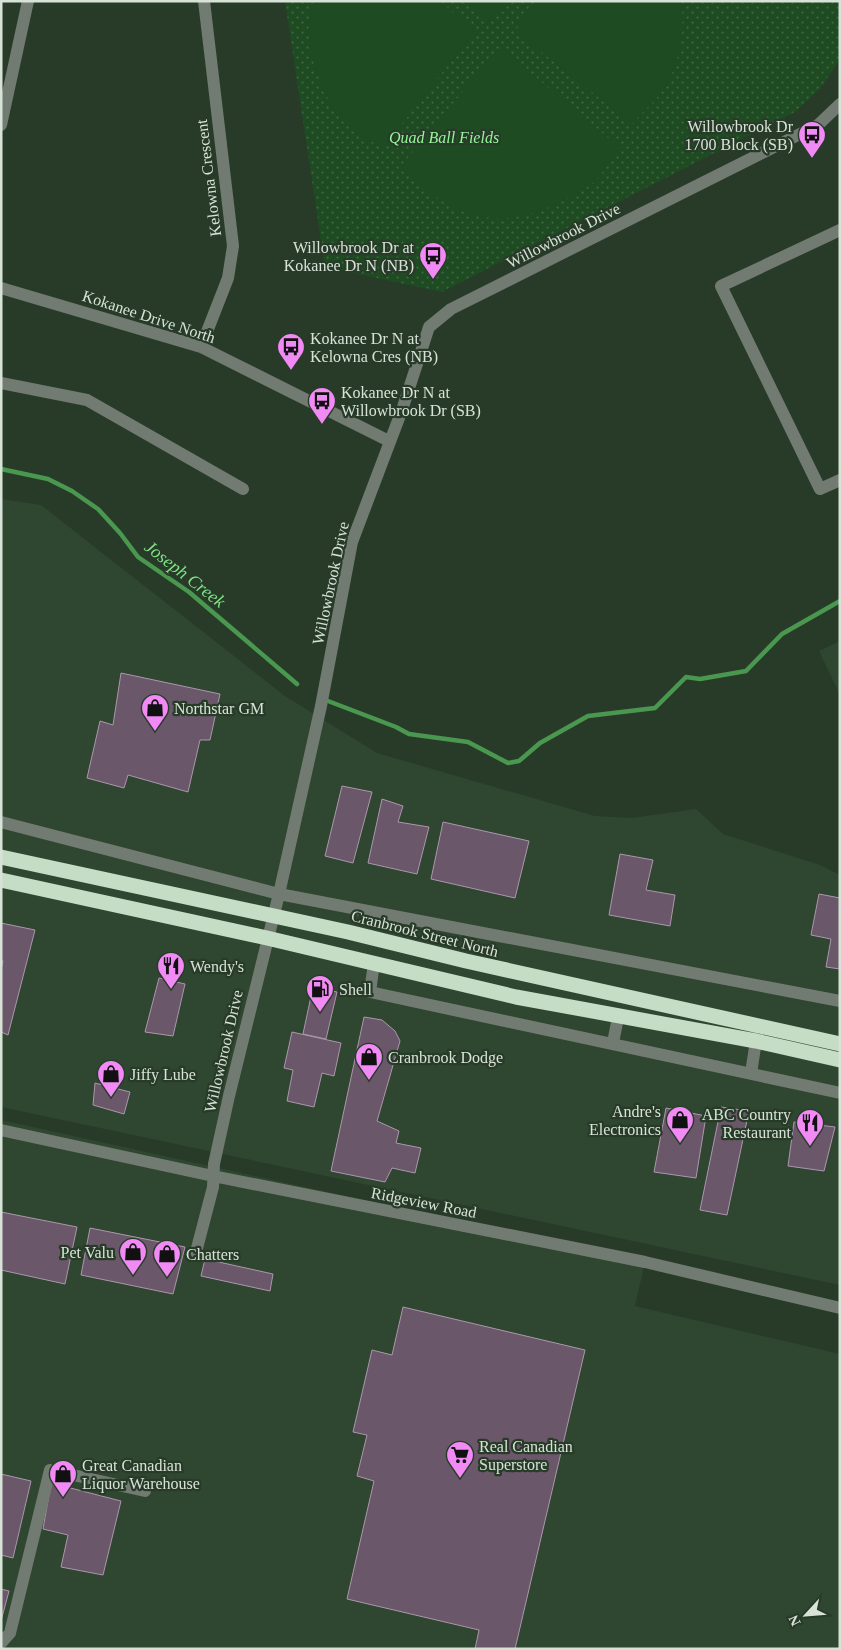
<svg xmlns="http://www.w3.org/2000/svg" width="841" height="1650" viewBox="0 0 841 1650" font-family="'Times New Roman',serif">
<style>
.built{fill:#2f4630}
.park{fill:url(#park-dots)}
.pitch{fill:#1e4b22}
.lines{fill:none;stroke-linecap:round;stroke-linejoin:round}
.stream{stroke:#4a9750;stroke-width:4.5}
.building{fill:#6a576a;stroke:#ac97ac}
.minor{stroke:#727b72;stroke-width:12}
.highway{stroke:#c5dcc5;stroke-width:15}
.labels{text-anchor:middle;stroke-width:4.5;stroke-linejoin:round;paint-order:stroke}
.poi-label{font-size:16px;fill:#d7e3d7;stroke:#283b29;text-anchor:start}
.park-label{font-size:16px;font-style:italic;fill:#93f699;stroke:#283b29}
.street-label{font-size:16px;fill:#d7e3d7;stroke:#283b29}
.water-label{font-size:18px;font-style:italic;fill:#7ee184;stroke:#283b29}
</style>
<defs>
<pattern id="park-dots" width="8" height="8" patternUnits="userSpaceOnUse" patternTransform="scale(1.25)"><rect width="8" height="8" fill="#1e4b22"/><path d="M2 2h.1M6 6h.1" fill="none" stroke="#3e6541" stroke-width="1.8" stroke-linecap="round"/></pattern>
</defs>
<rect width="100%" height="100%" fill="#283b29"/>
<path class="built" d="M 1,499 L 41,505 L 285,696 L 377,753 L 595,816 L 632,818 L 696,809 L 723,834 L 820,865 L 840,875 L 840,1285 L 1,1107 Z
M 840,641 L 840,695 L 819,651 Z
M 1,1120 L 645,1262 L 635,1306 L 840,1354 L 840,1649 L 1,1649 Z"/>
<path class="park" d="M 285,1 L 840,1 L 840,59 L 820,89 L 795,112 L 442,292 L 325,267 Z"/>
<path class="pitch" d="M 313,1 L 440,1 L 475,31 L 383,148 C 369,140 353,133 342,120 C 324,99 306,52 309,24 C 310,16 312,9 313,1 Z
M 468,1 L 510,1 L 500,15 L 488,20 Z
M 537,1 L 682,1 C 684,30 681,61 665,87 C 657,100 642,112 632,124 L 515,31 Z
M 500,47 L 619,147 C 612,158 604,172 595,181 C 586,189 572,196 562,201 C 496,235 449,216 401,166 Z"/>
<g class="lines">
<path class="stream" d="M 1,469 L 48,479 L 72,491 L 98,509 L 120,533 L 138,557 L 189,592 L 297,684
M 328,701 L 396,727 L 409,734 L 468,742 L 508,763 L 519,761 L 540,743 L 588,716 L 655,708 L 686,677 L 700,679 L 746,671 L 782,634 L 840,601"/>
</g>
<path class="building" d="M 121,673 L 220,694 L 210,740 L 200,740 L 188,792 L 128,775 L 124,788 L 87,778 L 100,721 L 113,725 Z
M 342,786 L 372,792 L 353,863 L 325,856 Z
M 382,799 L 403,806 L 398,822 L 429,827 L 417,874 L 368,863 Z
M 443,822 L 529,841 L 515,898 L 431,879 Z
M 620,854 L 653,860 L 646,890 L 675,895 L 670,926 L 609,915 Z
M 819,894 L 840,898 L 840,969 L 826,967 L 831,939 L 811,935 Z
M 1,923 L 35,930 L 8,1035 L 1,1032 L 1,970 L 3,961 L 1,960 Z
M 159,978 L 185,984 L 173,1036 L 145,1032 Z
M 313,987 L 337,992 L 326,1039 L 303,1034 Z
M 364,1017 L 382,1020 L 395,1031 L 400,1041 L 377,1121 L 399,1131 L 396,1143 L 421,1148 L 415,1173 L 392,1168 L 385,1182 L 331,1171 Z
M 292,1032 L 341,1043 L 334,1076 L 322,1073 L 314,1107 L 287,1101 L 293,1070 L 284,1068 Z
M 95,1083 L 130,1092 L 124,1114 L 93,1105 Z
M 721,1107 L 749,1111 L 727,1215 L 700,1210 Z
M 666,1108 L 706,1116 L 696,1178 L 654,1172 Z
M 794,1122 L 835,1127 L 824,1171 L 788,1166 Z
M 1,1212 L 77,1227 L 65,1284 L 1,1270 Z
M 90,1228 L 185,1247 L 173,1294 L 81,1275 Z
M 205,1259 L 273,1274 L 270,1291 L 201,1276 Z
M 403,1307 L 585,1350 L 515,1649 L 475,1649 L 479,1630 L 347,1599 L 374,1481 L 357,1476 L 367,1435 L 353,1432 L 372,1350 L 392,1355 Z
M 1,1474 L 31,1481 L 13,1558 L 1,1555 Z
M 51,1483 L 121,1501 L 103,1575 L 61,1567 L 68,1535 L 43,1529 Z
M 1,1589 L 9,1591 L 1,1621 Z"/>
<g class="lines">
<path class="minor" d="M 1,125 L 28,1
M 840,230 L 721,286 L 820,489 L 840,480
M 1,288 L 201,347 L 389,441
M 201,347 L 228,278 L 233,246 L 204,1
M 1,383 L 87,400 L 243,489
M 1,822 L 279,894 L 840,1001
M 374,963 L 370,992 L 840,1093
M 613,1043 L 618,1017
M 751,1073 L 756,1041
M 1,1130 L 213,1176 L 645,1262 L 840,1308
M 196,1252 L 213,1187 L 214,1164 L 229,1096 L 279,894 L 321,706 L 352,542 L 402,410 L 429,327 L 451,309 L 818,125 L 840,104
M 64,1473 L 145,1491
M 1,1643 L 10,1633 L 50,1470"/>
<path class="highway" d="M 1,857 L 348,932 L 466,961 L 840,1044
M 1,880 L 267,938 L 516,997 L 756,1041 L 840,1060"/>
</g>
<defs>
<symbol id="bus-pin" viewBox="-11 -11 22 30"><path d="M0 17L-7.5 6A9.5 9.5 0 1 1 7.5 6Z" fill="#f18af4" stroke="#283b29"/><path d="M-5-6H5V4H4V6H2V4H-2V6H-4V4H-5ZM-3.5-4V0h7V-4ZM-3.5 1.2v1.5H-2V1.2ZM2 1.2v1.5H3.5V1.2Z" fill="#111"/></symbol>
<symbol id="shop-pin" viewBox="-11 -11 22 30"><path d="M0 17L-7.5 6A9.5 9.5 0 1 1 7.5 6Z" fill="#f18af4" stroke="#283b29"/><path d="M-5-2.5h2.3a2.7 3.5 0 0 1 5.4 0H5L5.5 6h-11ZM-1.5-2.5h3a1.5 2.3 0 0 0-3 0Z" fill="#111"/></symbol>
<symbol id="restaurant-pin" viewBox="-11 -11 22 30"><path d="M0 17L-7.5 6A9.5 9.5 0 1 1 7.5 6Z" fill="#f18af4" stroke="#283b29"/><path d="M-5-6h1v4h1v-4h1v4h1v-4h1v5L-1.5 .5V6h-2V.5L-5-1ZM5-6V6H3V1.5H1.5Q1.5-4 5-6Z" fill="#111"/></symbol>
<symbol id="fuel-pin" viewBox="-11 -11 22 30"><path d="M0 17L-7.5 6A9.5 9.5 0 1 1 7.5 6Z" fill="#f18af4" stroke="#283b29"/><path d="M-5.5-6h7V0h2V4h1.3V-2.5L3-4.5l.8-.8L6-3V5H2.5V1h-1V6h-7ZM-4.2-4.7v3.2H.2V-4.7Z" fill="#111"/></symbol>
<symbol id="supermarket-pin" viewBox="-11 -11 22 30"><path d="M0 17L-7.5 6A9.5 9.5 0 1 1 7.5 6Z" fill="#f18af4" stroke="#283b29"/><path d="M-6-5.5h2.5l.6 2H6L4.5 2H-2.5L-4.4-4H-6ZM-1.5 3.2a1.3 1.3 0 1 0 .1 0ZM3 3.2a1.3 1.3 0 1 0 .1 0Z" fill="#111"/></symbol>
</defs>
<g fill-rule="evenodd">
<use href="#bus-pin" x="796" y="119" width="32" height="43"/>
<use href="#bus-pin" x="417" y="240" width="32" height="43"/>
<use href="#bus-pin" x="275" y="331" width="32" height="43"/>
<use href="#bus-pin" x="306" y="385" width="32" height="43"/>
<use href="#shop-pin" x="139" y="692" width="32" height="43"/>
<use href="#restaurant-pin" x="155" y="950" width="32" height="43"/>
<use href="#fuel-pin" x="304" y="973" width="32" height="43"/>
<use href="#shop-pin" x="353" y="1041" width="32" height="43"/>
<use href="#shop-pin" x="95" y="1058" width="32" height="43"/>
<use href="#shop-pin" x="664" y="1104" width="32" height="43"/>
<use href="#restaurant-pin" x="794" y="1107" width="32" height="43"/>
<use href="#shop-pin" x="117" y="1236" width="32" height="43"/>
<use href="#shop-pin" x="151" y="1238" width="32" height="43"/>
<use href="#supermarket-pin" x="444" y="1439" width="32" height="43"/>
<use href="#shop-pin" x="47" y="1458" width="32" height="43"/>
</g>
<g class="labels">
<g class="poi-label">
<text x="793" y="132" text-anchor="end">Willowbrook Dr<tspan x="793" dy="18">1700 Block (SB)</tspan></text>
<text x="414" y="253" text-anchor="end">Willowbrook Dr at<tspan x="414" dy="18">Kokanee Dr N (NB)</tspan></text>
<text x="310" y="344">Kokanee Dr N at<tspan x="310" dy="18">Kelowna Cres (NB)</tspan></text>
<text x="341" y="398">Kokanee Dr N at<tspan x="341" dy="18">Willowbrook Dr (SB)</tspan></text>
<text x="174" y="714">Northstar GM</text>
<text x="190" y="972">Wendy's</text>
<text x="339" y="995">Shell</text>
<text x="388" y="1063">Cranbrook Dodge</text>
<text x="130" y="1080">Jiffy Lube</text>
<text x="661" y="1117" text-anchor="end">Andre's<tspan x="661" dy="18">Electronics</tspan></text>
<text x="791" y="1120" text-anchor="end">ABC Country<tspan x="791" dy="18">Restaurant</tspan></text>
<text x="114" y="1258" text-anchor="end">Pet Valu</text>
<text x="186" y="1260">Chatters</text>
<text x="479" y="1452">Real Canadian<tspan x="479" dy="18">Superstore</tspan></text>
<text x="82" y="1471">Great Canadian<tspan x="82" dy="18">Liquor Warehouse</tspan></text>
</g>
<g class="park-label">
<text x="444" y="143">Quad Ball Fields</text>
</g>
<g class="street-label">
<text transform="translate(208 178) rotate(-97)" y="6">Kelowna Crescent</text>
<text transform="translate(563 235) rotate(-27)" y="6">Willowbrook Drive</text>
<text transform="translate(149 316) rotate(18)" y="6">Kokanee Drive North</text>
<text transform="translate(330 583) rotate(-78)" y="6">Willowbrook Drive</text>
<text transform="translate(425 933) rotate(14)" y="6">Cranbrook Street North</text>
<text transform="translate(223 1051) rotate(-77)" y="6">Willowbrook Drive</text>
<text transform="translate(424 1202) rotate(11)" y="6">Ridgeview Road</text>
</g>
<g class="water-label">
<text transform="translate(185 574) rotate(38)" y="6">Joseph Creek</text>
</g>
</g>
<rect width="841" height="1650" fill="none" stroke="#d7e3d7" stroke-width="5"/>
<g transform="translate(806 1615) rotate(244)" stroke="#283b29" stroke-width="4" paint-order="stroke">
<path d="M0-4L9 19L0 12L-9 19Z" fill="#d7e3d7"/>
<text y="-8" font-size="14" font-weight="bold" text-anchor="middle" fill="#d7e3d7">N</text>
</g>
</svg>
